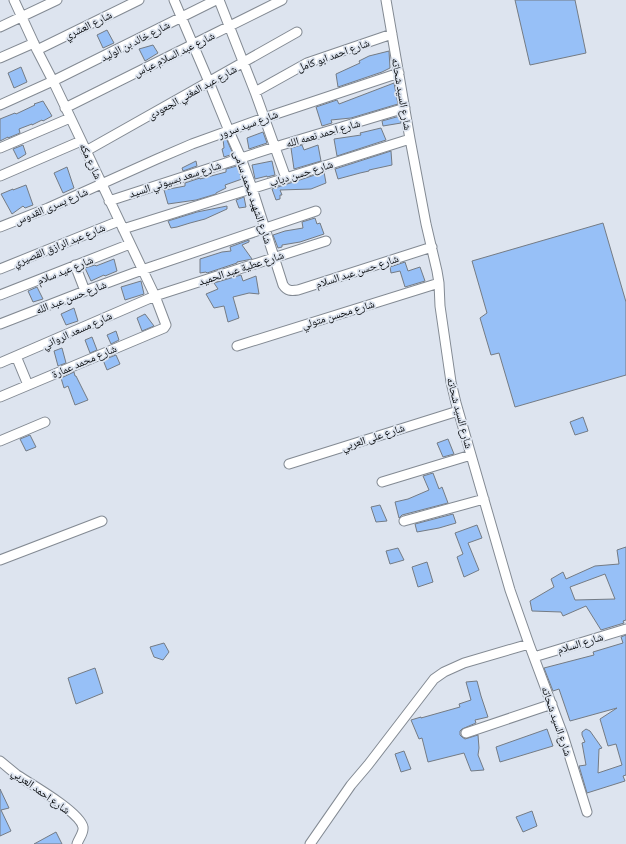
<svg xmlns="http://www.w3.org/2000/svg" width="626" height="844" viewBox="0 0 626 844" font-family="Literata,'Noto Naskh Arabic',serif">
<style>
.building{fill:#97c0f7;stroke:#747b84;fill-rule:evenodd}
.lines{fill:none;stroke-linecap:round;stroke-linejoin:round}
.minor-casing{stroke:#838a93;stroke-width:11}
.minor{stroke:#fff;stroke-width:9}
.labels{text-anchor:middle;stroke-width:3.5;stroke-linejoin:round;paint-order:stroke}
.street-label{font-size:11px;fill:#0a0d10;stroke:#dde4ef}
</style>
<rect width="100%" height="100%" fill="#dde4ef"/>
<path class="building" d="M 515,0 L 575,0 L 586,53 L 530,65 Z
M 107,30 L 114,43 L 103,48 L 97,35 Z
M 153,45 L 158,53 L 145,61 L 139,49 Z
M 389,51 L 390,68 L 382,72 L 338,87 L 336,74 L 360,63 L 359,61 L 369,56 Z
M 21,67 L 27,82 L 14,88 L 8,73 Z
M 394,83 L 398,104 L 351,118 L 331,120 L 332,123 L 322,126 L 316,107 L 337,100 L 339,104 Z
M 43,101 L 52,116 L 43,121 L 42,120 L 32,125 L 32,124 L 19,129 L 20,133 L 8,138 L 8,137 L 0,141 L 0,119 L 15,113 L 16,114 L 35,105 L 34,104 Z
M 400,116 L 401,123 L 383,126 L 382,121 Z
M 381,128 L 386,140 L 337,156 L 334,139 L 361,135 L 360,133 Z
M 263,132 L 267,143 L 249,149 L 247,138 Z
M 226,138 L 233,154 L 224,157 L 222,149 L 224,148 L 223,139 Z
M 23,145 L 26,154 L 18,159 L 13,149 Z
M 302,145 L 304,150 L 318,145 L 321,161 L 294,169 L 291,148 Z
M 391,151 L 392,165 L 369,170 L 369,171 L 360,173 L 338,179 L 335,169 Z
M 196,161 L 197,166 L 183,171 L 182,168 Z
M 272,161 L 275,175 L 267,177 L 267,176 L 255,179 L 252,165 Z
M 237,166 L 242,179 L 225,185 L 226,188 L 216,193 L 216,194 L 196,200 L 168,204 L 164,190 L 185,186 L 185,183 L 200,178 L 200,179 L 226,172 L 226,169 Z
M 67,167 L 74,188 L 63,193 L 54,173 Z
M 324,172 L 326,183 L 311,189 L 280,190 L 282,195 L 280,195 L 280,199 L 276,200 L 272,189 Z
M 26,185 L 33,205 L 25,208 L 23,206 L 12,214 L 1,194 L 13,189 L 13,190 Z
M 244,197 L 246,207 L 239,208 L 236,200 Z
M 227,206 L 227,209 L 205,219 L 190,223 L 177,227 L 171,228 L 168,221 L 197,212 Z
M 315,218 L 317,224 L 320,223 L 324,234 L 300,242 L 282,245 L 282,247 L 278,248 L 273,235 L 285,231 L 303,228 L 302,222 Z
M 603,223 L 626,302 L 626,375 L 515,407 L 499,353 L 491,355 L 480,318 L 487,313 L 472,261 Z
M 249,240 L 249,242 L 242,245 L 252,259 L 237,262 L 237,263 L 207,273 L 206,272 L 200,273 L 200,259 L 222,252 L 231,251 L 230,247 Z
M 114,259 L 117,271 L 105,276 L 104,275 L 91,281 L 85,268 L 95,265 L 96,266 Z
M 405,262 L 408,271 L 420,267 L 425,281 L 405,287 L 400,271 L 391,273 L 390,267 Z
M 241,275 L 243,281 L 256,276 L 259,294 L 249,293 L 233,297 L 239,318 L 228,322 L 224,306 L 214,308 L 206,294 L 218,289 L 214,283 Z
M 141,281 L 144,294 L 125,300 L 121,287 Z
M 37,287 L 43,299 L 33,302 L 28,291 Z
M 74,308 L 78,321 L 66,325 L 61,314 Z
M 145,314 L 154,326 L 142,331 L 137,318 Z
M 116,331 L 119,340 L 111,344 L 107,335 Z
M 92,337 L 97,350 L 90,353 L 85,340 Z
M 62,348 L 66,363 L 58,366 L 54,351 Z
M 116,355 L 120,364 L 107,370 L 103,360 Z
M 74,372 L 75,376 L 76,376 L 88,400 L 75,405 L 68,386 L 64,388 L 61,378 Z
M 583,417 L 588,431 L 575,435 L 570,422 Z
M 30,435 L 36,447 L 26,451 L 20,439 Z
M 448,439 L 454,454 L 443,457 L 437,443 Z
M 433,473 L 439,489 L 442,487 L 448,503 L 402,515 L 399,518 L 395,502 L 408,499 L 429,490 L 423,476 Z
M 380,505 L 387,521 L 376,522 L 371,507 Z
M 453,514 L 456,523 L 439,528 L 417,532 L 415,524 Z
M 477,525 L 482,538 L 468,543 L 479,570 L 464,577 L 457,557 L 463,554 L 455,533 Z
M 626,547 L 626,620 L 623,621 L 624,623 L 601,630 L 586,606 L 563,616 L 561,612 L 532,611 L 530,601 L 554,587 L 551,579 L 563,572 L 566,579 L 595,566 L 619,564 L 617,550 ZM 605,574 L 615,599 L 575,600 L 570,587 Z
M 398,548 L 404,560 L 390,564 L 386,551 Z
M 427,562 L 433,582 L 418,587 L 412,567 Z
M 626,635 L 626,775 L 623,776 L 625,781 L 587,793 L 579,766 L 586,765 L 582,743 L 585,742 L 582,735 L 582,732 L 586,729 L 590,731 L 602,748 L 599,749 L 598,773 L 622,765 L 616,744 L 608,746 L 600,719 L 617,708 L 570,721 L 559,689 L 553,691 L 544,668 L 594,655 L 593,652 L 623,643 L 621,637 Z
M 164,643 L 169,652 L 163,660 L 154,657 L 150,647 Z
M 95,668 L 103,693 L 76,704 L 68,678 Z
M 477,681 L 481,696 L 488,717 L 475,720 L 476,723 L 462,729 L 460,731 L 460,735 L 462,737 L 465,739 L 478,735 L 479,748 L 478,755 L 484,770 L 471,771 L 464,753 L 428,762 L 422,738 L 419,739 L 411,720 L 421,717 L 421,718 L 460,707 L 459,704 L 471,700 L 466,682 Z
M 547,729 L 553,746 L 500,762 L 496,747 Z
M 404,751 L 411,769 L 401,772 L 395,754 Z
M 0,789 L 9,808 L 1,810 L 11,831 L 0,836 Z
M 532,811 L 537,826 L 523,832 L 516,817 Z
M 56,832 L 62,844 L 34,844 Z"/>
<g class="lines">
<defs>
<path id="minor" d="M 174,0 L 209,82 L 229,131 L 241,158 L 252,188 L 283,285 C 287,291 291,291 298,290 L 432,247
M 219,0 L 255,92 L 286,178
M 386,0 L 410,139 L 426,224 L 437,271 L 439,283 L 440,306 L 451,382 L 456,403 L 510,590 L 529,644 L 563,735 L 587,812
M 0,27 L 57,0
M 37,50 L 139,0
M 0,58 L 34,43
M 255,92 L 307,63 L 392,34
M 0,105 L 53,81 L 216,0
M 65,108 L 282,0
M 0,148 L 70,118
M 86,151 L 297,32
M 0,176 L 81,141
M 109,201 L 275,147 L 405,108
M 0,227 L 48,208 L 157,159 L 192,144 L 264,118 L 399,73
M 123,229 L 410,139
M 75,265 L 85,291
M 0,269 L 119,221
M 0,295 L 130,244
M 0,324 L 85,291 L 142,270 L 316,211
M 237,346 L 439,283
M 16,356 L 28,385
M 0,363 L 155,296 L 326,241
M 0,397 L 164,328 L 166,325 L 155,296 L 53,81 L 37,50 L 14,0
M 0,441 L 45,422
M 289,464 L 458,411
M 382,482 L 471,455
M 404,521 L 484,499
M 0,560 L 102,521
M 534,657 L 626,629
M 466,733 L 552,704
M 0,761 C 6,766 11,770 17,775 C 31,784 80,812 83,827 C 84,833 79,838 77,844
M 310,844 L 351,785 L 368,765 L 434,679 L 444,672 L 464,663 L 529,644"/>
</defs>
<use href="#minor" class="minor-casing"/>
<use href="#minor" class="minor"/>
</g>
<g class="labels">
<g class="street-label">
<text transform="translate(88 25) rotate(-26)" y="4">شارع العشري</text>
<text transform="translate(135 41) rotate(-27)" y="4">شارع خالد بن الوليد</text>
<text transform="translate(174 54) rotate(-26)" y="4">شارع عبد السلام عباس</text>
<text transform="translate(333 55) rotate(-20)" y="4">شارع احمد ابو كامل</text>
<text transform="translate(192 92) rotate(-29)" y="4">شارع عبد المغني الجعودى</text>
<text transform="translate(402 94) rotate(80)" y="4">شارع السيد شحاته</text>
<text transform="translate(248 124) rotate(-20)" y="4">شارع سيد سرور</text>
<text transform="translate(323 133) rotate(-16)" y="4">شارع احمد نعمه الله</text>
<text transform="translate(91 161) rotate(65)" y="4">شارع مكه</text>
<text transform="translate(301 173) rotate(-17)" y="4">شارع حسن دياب</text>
<text transform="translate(175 179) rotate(-18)" y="4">شارع سعد بسيوني السيد</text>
<text transform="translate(253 197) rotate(71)" y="4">شارع الشهيد محمد سامى</text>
<text transform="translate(51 206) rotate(-23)" y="4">شارع يسرى القدوس</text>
<text transform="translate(59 245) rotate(-22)" y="4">شارع عبد الرازق القصيري</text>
<text transform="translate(241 268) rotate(-18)" y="4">شارع عطية عبد الحميد</text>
<text transform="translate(65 270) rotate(-22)" y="4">شارع عيد سلام</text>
<text transform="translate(357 271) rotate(-18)" y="4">شارع حسن عبد السلام</text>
<text transform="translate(71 297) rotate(-21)" y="4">شارع حسن عبد الله</text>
<text transform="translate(338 314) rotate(-17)" y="4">شارع محسن متولي</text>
<text transform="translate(77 330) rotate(-24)" y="4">شارع مسعد الرواني</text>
<text transform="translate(84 361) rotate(-23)" y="4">شارع محمد عمارة</text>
<text transform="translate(460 413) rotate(75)" y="4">شارع السيد شحاته</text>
<text transform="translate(373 437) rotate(-18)" y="4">شارع على العربي</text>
<text transform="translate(580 643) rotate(-17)" y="4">شارع السلام</text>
<text transform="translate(557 721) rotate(71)" y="4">شارع السيد شحاته</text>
<text transform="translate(41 791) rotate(36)" y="4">شارع احمد العربي</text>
</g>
</g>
</svg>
